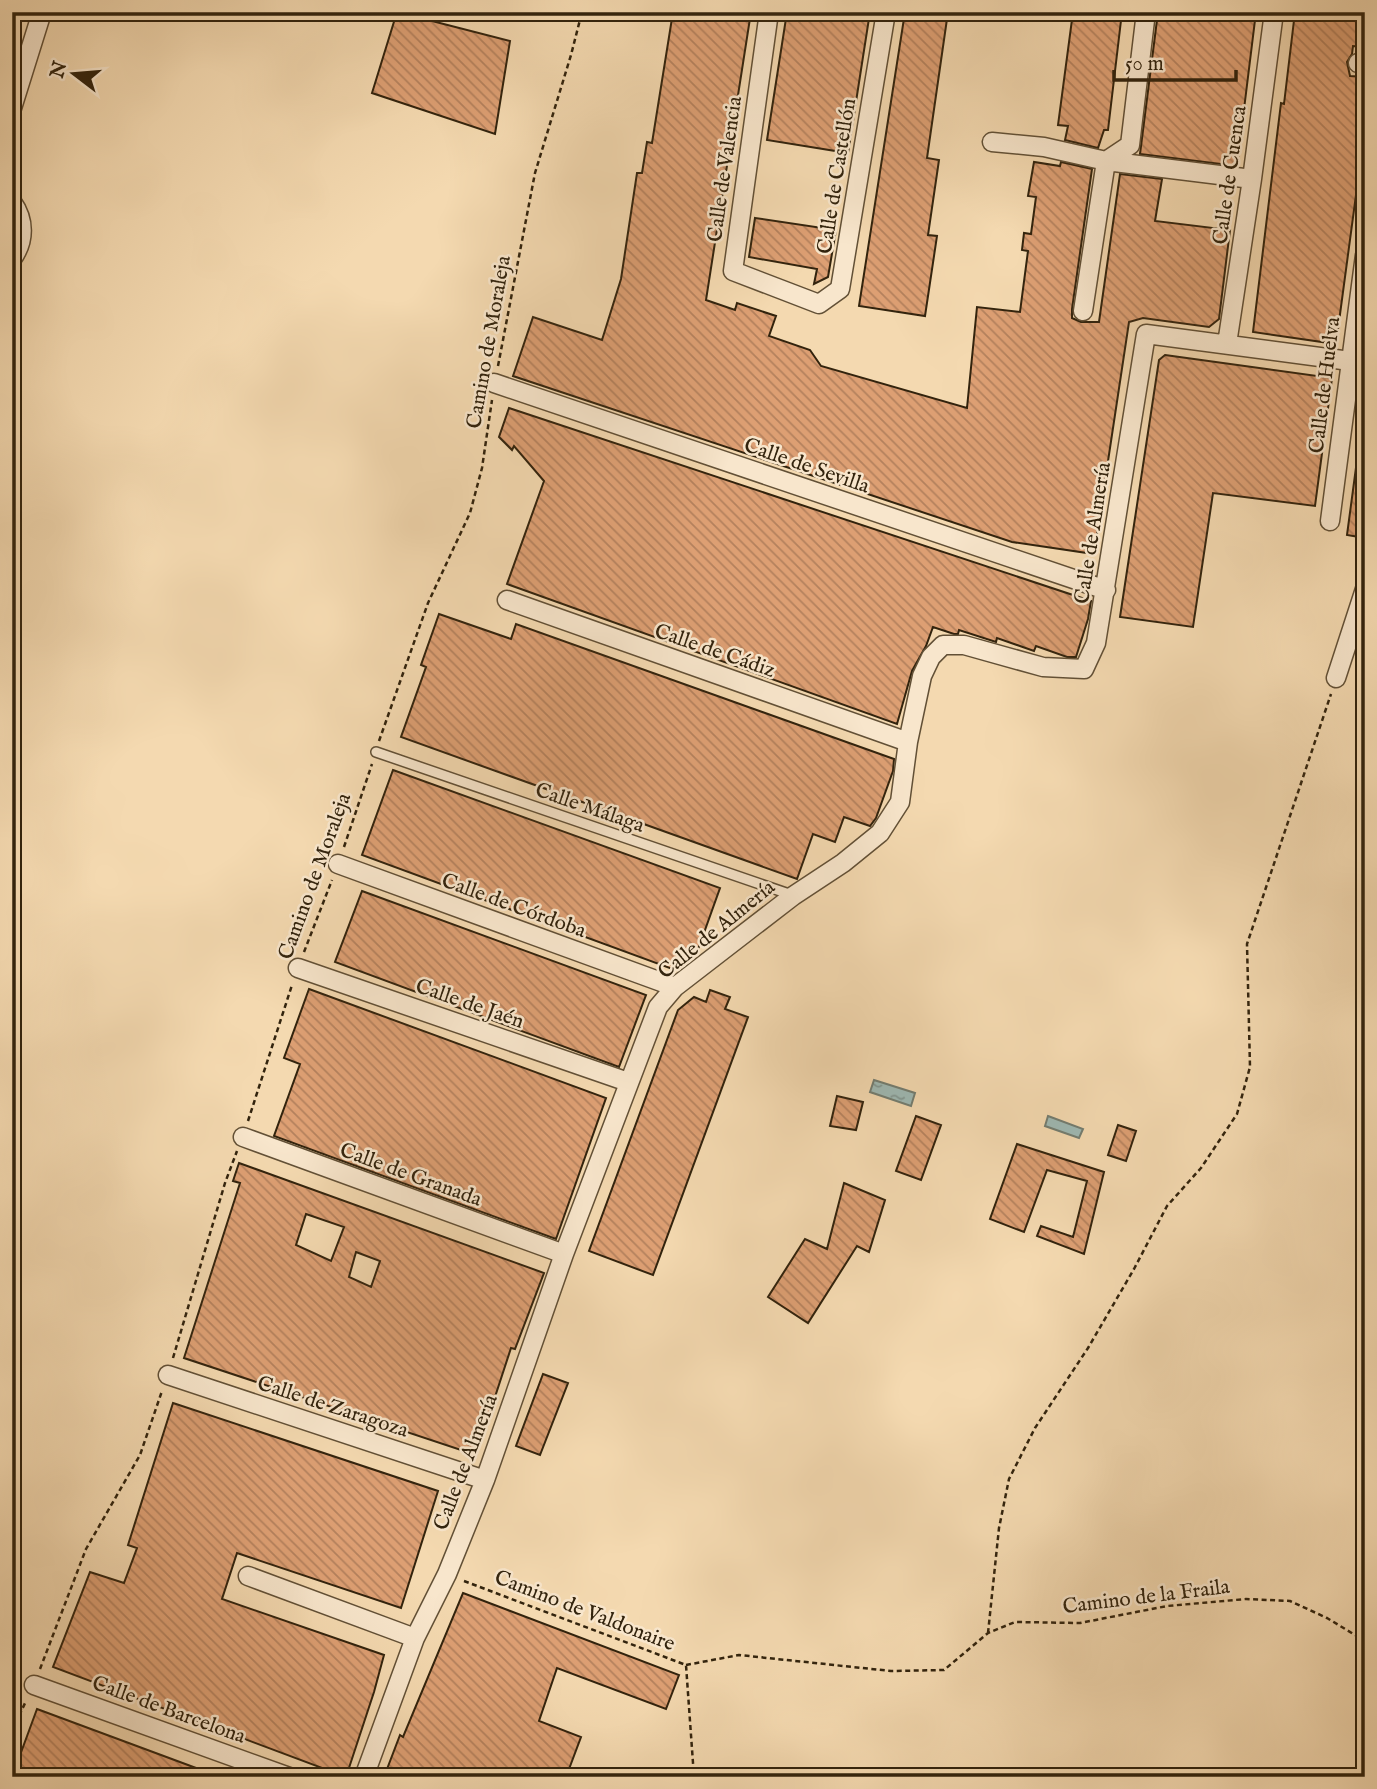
<svg xmlns="http://www.w3.org/2000/svg" width="1377" height="1789" viewBox="0 0 1377 1789" font-family="'IM FELL English',serif">
<style>
.water{fill:url(#water-ripples);stroke:#737d71;stroke-width:2}
.building{fill:url(#building-back-hatch);stroke:#32230d;stroke-width:2;fill-rule:evenodd}
.lines{fill:none;stroke-linecap:round;stroke-linejoin:round}
.service-casing{stroke:#625036;stroke-width:12}
.minor-casing{stroke:#625036;stroke-width:21}
.path{stroke:#32230d;stroke-width:2.5;stroke-dasharray:5 3.5;stroke-linecap:butt}
.service{stroke:#f8e6cc;stroke-width:9}
.minor{stroke:#f8e6cc;stroke-width:18}
.labels{text-anchor:middle;stroke-width:5;stroke-linejoin:round;paint-order:stroke}
.street-label{font-size:21px;fill:#32230d;stroke:#f8e6cc}
</style>
<defs>
<pattern id="water-ripples" width="26" height="14" patternUnits="userSpaceOnUse" patternTransform="scale(1.75)"><rect width="26" height="14" fill="#9eb9b4"/><path d="M2 4q2-2 4 0t4 0M15 11q2-2 4 0t4 0" fill="none" stroke="#819691"/></pattern>
<pattern id="building-back-hatch" width="6" height="6" patternUnits="userSpaceOnUse" patternTransform="scale(1.75)"><rect width="6" height="6" fill="#dd9f73"/><path d="M-1 5l2 2M0 0l6 6M5-1l2 2" fill="none" stroke="#b4815d"/></pattern>
</defs>
<rect width="100%" height="100%" fill="#f4d9b0"/>
<filter id="stains"><feTurbulence type="fractalNoise" baseFrequency=".00286" numOctaves="4"/><feColorMatrix values="0 0 0 0 .2 0 0 0 0 .09 0 0 0 0 .02 0 0 0 .5 -.17"/></filter>
<radialGradient id="worn" r=".72"><stop offset=".6" stop-color="#630" stop-opacity="0"/><stop offset="1" stop-color="#630" stop-opacity=".3"/></radialGradient>
<path class="water" d="M 874,1080 L 915,1093 L 911,1106 L 870,1092 Z
M 1048,1116 L 1083,1129 L 1079,1138 L 1045,1126 Z"/>
<path class="building" d="M 397,12 L 510,41 L 495,134 L 372,93 Z
M 673,12 L 751,12 L 706,300 L 735,310 L 737,303 L 776,316 L 769,336 L 810,350 L 821,366 L 967,408 L 977,307 L 1020,312 L 1028,251 L 1022,250 L 1024,233 L 1031,234 L 1036,197 L 1028,196 L 1034,162 L 1060,166 L 1061,162 L 1092,169 L 1072,309 L 1072,318 L 1081,322 L 1099,322 L 1120,174 L 1162,179 L 1155,221 L 1230,230 L 1219,319 L 1209,327 L 1143,318 L 1129,322 L 1094,554 L 1012,542 L 513,376 L 533,317 L 602,340 L 621,279 L 637,173 L 642,173 L 647,142 L 652,143 Z
M 787,12 L 870,12 L 848,153 L 767,140 Z
M 905,12 L 948,12 L 927,158 L 939,160 L 928,235 L 937,236 L 925,316 L 859,306 Z
M 1073,12 L 1122,12 L 1108,130 L 1104,130 L 1098,148 L 1065,140 L 1068,126 L 1058,125 Z
M 1158,12 L 1256,12 L 1237,166 L 1140,154 Z
M 1295,12 L 1365,12 L 1365,47 L 1353,46 L 1352,54 L 1347,62 L 1350,76 L 1365,77 L 1365,128 L 1336,344 L 1253,332 L 1281,103 L 1284,104 Z
M 755,218 L 836,230 L 828,277 L 814,284 L 817,269 L 749,257 Z
M 1165,355 L 1332,378 L 1315,506 L 1213,493 L 1193,627 L 1120,617 L 1159,360 Z
M 509,408 L 1091,601 L 1088,619 L 1076,657 L 1067,657 L 1036,646 L 1034,651 L 997,638 L 996,642 L 959,630 L 958,634 L 954,634 L 933,627 L 926,646 L 912,671 L 897,724 L 507,584 L 544,481 L 514,446 L 512,450 L 499,437 Z
M 1357,460 L 1365,460 L 1365,538 L 1347,535 Z
M 439,614 L 511,639 L 516,624 L 894,759 L 893,771 L 876,818 L 870,826 L 844,817 L 835,842 L 813,834 L 797,879 L 401,737 L 426,667 L 421,665 Z
M 393,770 L 720,888 L 696,955 L 675,970 L 362,855 Z
M 362,891 L 646,995 L 619,1067 L 335,962 Z
M 309,989 L 606,1098 L 556,1239 L 274,1136 L 300,1064 L 284,1058 Z
M 710,990 L 730,997 L 725,1009 L 748,1017 L 653,1275 L 589,1251 L 678,1010 L 694,997 L 706,1002 Z
M 837,1096 L 863,1102 L 856,1130 L 830,1126 Z
M 916,1116 L 941,1125 L 921,1180 L 896,1171 Z
M 1118,1125 L 1136,1131 L 1126,1161 L 1108,1155 Z
M 1017,1144 L 1104,1172 L 1084,1254 L 1037,1236 L 1041,1226 L 1073,1237 L 1087,1181 L 1047,1170 L 1024,1232 L 990,1219 Z
M 239,1163 L 544,1273 L 515,1349 L 511,1348 L 476,1455 L 184,1358 L 240,1183 L 233,1181 ZM 306,1214 L 344,1227 L 331,1261 L 296,1245 ZM 356,1252 L 380,1261 L 371,1287 L 349,1277 Z
M 844,1183 L 885,1200 L 869,1252 L 857,1246 L 808,1323 L 768,1297 L 805,1239 L 827,1249 Z
M 543,1374 L 568,1383 L 540,1455 L 516,1446 Z
M 173,1403 L 438,1491 L 401,1608 L 237,1553 L 222,1599 L 384,1655 L 374,1692 L 346,1777 L 53,1667 L 90,1572 L 124,1583 L 137,1548 L 128,1545 Z
M 463,1593 L 679,1675 L 666,1709 L 557,1668 L 539,1721 L 581,1737 L 566,1777 L 384,1777 L 400,1735 L 403,1737 Z
M 37,1709 L 215,1775 L 215,1777 L 12,1777 Z"/>
<g class="lines">
<defs>
<path id="service" d="M 376,752 L 792,895"/>
<path id="minor" d="M 769,12 L 733,271 L 819,304 L 840,289 L 886,12
M 1358,63 L 1365,64
M 12,108 L 42,12
M 992,142 L 1044,147 L 1106,161 L 1252,179
M 12,202 C 25,220 25,241 12,259
M 1083,311 L 1106,161 L 1130,145 L 1146,12
M 1227,344 L 1252,179 L 1274,12
M 494,383 L 1106,590
M 1330,521 L 1365,255
M 507,600 L 908,742
M 1336,678 L 1365,589
M 338,864 L 675,987
M 298,968 L 628,1082
M 243,1137 L 564,1254
M 168,1375 L 485,1480
M 248,1576 L 415,1638
M 34,1685 L 289,1777
M 364,1777 L 415,1638 L 447,1574 L 485,1480 L 564,1254 L 658,1007 L 675,987 L 793,896 L 843,863 L 880,833 L 900,802 L 908,742 L 922,676 L 931,657 L 943,645 L 964,645 L 1043,667 L 1084,669 L 1096,643 L 1146,334 L 1350,361"/>
</defs>
<use href="#service" class="service-casing"/>
<use href="#minor" class="minor-casing"/>
<path class="path" d="M 498,366 L 535,173 L 571,55 L 582,12
M 379,741 L 428,603 L 470,513 L 482,468 L 492,400
M 344,847 L 372,764
M 304,952 L 332,880
M 248,1121 L 292,985
M 173,1358 L 225,1183 L 237,1151
M 464,1581 L 686,1665 L 694,1777
M 988,1633 L 999,1528 L 1009,1479 L 1035,1428 L 1088,1348 L 1134,1269 L 1167,1206 L 1201,1168 L 1237,1114 L 1250,1067 L 1247,944 L 1331,694
M 686,1665 L 739,1655 L 891,1671 L 944,1670 L 988,1633 L 1015,1622 L 1080,1623 L 1167,1606 L 1246,1599 L 1290,1601 L 1327,1618 L 1365,1641
M 40,1669 L 86,1549 L 140,1455 L 162,1391
M 12,1707 L 22,1710
M 12,1731 L 26,1701"/>
<use href="#service" class="service"/>
<use href="#minor" class="minor"/>
</g>
<g class="labels">
<g class="street-label">
<text transform="translate(724 169) rotate(-82)" y="7">Calle de Valencia</text>
<text transform="translate(1229 175) rotate(-82)" y="7">Calle de Cuenca</text>
<text transform="translate(836 176) rotate(-81)" y="7">Calle de Castellón</text>
<text transform="translate(488 342) rotate(-80)" y="7">Camino de Moraleja</text>
<text transform="translate(1324 385) rotate(-83)" y="7">Calle de Huelva</text>
<text transform="translate(807 465) rotate(19)" y="7">Calle de Sevilla</text>
<text transform="translate(1092 533) rotate(-81)" y="7">Calle de Almería</text>
<text transform="translate(715 650) rotate(19)" y="7">Calle de Cádiz</text>
<text transform="translate(590 807) rotate(19)" y="7">Calle Málaga</text>
<text transform="translate(314 876) rotate(-70)" y="7">Camino de Moraleja</text>
<text transform="translate(514 905) rotate(20)" y="7">Calle de Córdoba</text>
<text transform="translate(716 929) rotate(-39)" y="7">Calle de Almería</text>
<text transform="translate(470 1003) rotate(19)" y="7">Calle de Jaén</text>
<text transform="translate(411 1174) rotate(20)" y="7">Calle de Granada</text>
<text transform="translate(333 1406) rotate(18)" y="7">Calle de Zaragoza</text>
<text transform="translate(465 1462) rotate(-69)" y="7">Calle de Almería</text>
<text transform="translate(1146 1596) rotate(-7)" y="7">Camino de la Fraila</text>
<text transform="translate(585 1610) rotate(21)" y="7">Camino de Valdonaire</text>
<text transform="translate(169 1709) rotate(20)" y="7">Calle de Barcelona</text>
</g>
</g>
<rect width="1377" height="1789" fill="none" stroke="#f4d9b0" stroke-width="42"/>
<rect x="14" y="14" width="1349" height="1761" fill="none" stroke="#32230d" stroke-width="3.5"/>
<rect x="21" y="21" width="1335" height="1747" fill="none" stroke="#32230d" stroke-width="2"/>
<g transform="translate(74 74) rotate(286)" stroke="#f8e6cc" stroke-width="5" paint-order="stroke">
<path d="M0-5L12 26L0 18L-12 26Z" fill="#32230d"/>
<text y="-10" font-size="19" font-weight="bold" text-anchor="middle" fill="#32230d">N</text>
</g>
<path d="M1114 70v10h122v-10" fill="none" stroke="#32230d" stroke-width="3.5"/>
<text x="1125" y="70" font-size="21" fill="#32230d" stroke="#f8e6cc" stroke-width="5" paint-order="stroke">50 m</text>
<rect width="100%" height="100%" filter="url(#stains)"/>
<rect width="100%" height="100%" fill="url(#worn)"/>
</svg>
